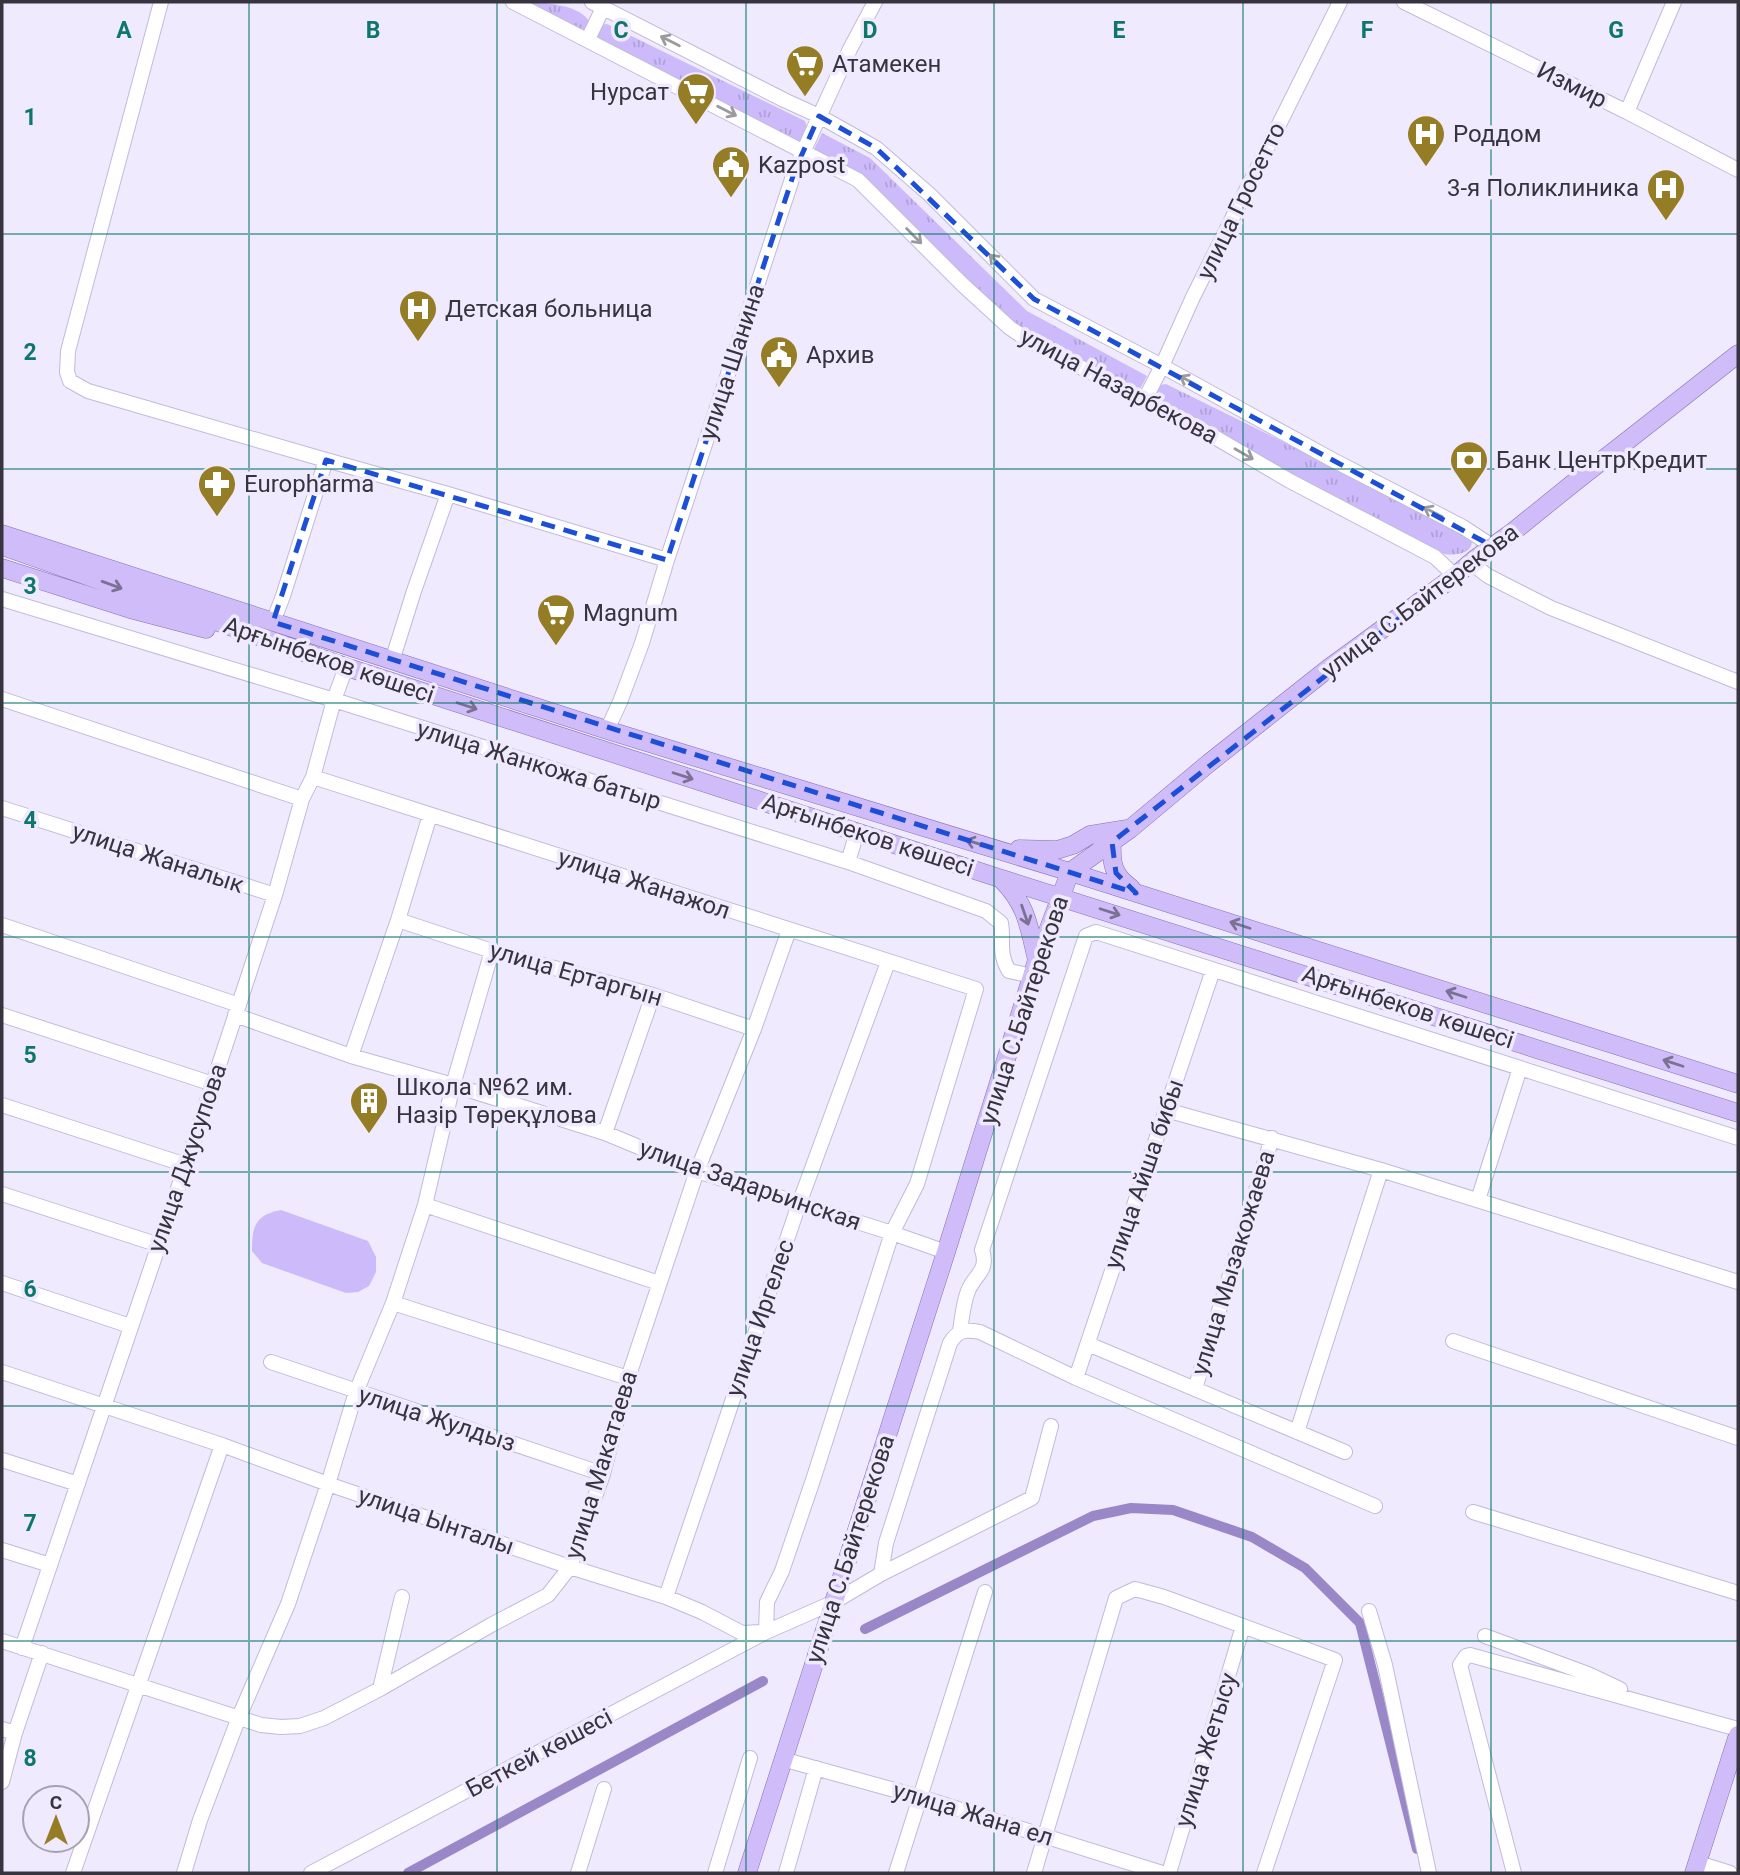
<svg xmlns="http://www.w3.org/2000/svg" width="1740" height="1875" viewBox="0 0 1740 1875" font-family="Roboto,sans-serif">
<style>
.grass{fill:url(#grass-tufts)}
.pitch{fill:#ccbafb}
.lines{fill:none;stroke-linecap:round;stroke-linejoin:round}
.canal{stroke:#9987c7;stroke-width:10}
.minor-casing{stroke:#c2bad9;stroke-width:16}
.major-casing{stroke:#8570b4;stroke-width:19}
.minor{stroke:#fff;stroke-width:14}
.major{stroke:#cfbcf8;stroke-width:18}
.oneway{stroke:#9b9aa0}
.oneway2{stroke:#7b7193}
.marked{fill:none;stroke:#1d4ed8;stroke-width:5;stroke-dasharray:14 9;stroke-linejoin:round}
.grid{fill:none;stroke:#0f766e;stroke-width:2;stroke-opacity:0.55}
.labels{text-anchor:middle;stroke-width:7;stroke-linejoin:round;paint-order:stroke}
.poi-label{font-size:24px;fill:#373440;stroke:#efeafd;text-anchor:start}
.street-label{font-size:24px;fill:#373440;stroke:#efeafd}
.grid-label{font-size:23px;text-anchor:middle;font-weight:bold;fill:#0f766e;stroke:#efeafd;stroke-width:7;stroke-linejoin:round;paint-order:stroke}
</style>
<defs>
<pattern id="grass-tufts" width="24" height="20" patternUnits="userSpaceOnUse" patternTransform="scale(1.75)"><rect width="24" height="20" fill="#ccbafb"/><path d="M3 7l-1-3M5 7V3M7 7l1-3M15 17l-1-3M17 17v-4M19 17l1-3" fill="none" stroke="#b0a0d8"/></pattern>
</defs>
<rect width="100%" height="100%" fill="#efeafd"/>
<path class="grass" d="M 502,2 C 527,2 576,0 589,21 L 581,34 L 573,38 Z
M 607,24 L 805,121 L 807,128 L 798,145 L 592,42 L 601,25 Z
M 822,133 L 870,158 L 1027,311 L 1147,376 L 1137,395 L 1010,332 L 862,181 L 811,155 Z
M 1166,384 L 1470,534 C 1478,553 1458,556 1444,554 L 1154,406 C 1154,398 1155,392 1160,385 Z"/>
<path class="pitch" d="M 281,1210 L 368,1241 L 376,1257 L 376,1272 L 369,1286 L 358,1292 L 346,1293 L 262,1263 L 252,1251 C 252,1226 255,1215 281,1210 Z"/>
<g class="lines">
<path class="canal" d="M 865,1629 L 1093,1516 L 1131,1508 L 1173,1510 L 1252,1537 L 1305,1568 L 1360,1623 L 1417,1849
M 408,1873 L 763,1681"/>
<defs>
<path id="minor" d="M 161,2 L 68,351 L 67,372 L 70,381 L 88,391 L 326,460 L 448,494 L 667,560
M 513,2 L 858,180 L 963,285 L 1010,328 L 1031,342 L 1199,428 L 1290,481 L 1435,557 L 1455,576
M 592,2 L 784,100 L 819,116 L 876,148 L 929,194 L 1034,299 L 1162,366 L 1331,459 L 1463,527 L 1492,546
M 1404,2 L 1627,112 L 1738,170
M 588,39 L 603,8
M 1627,112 L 1674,2
M 1144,401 L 1162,366 L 1193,297 L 1340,2
M 1471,563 L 1488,576 L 1551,608 L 1738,682
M 2,599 L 334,700 L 848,862 L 986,911 L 1001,923 C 1004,941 998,953 1009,971 L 1032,976
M 273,622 L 283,596 L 326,460
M 392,661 L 414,591 L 448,494
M 2,699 L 302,799
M 607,730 L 620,702 L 642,643 L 667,560 L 795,170 L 850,49 L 875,2
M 313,777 L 976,989 L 917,1184 L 892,1233 L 813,1480 L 782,1571 L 767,1602 L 766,1632
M 2,808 L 275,895
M 848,862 L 857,832
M 398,920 L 492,951 L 653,995 L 754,1029
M 2,925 L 239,1005
M 2,1015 L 213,1084
M 235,1015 L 351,1056 L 453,1085 L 605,1133 L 697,1171 L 892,1233 L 946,1252
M 351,1056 L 398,920 L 430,815
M 2,1105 L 186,1165
M 1166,1110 L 1381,1170 L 1738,1282
M 605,1133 L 653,995
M 2,1194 L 159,1245
M 1478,1200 L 1520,1068
M 425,1205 L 659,1283
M 2,1283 L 130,1326
M 393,1303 L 628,1378
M 960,1331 C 962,1318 963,1304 968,1291 C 975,1274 989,1271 982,1250 L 1086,936 L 1096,932 L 1738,1138
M 1453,1341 L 1738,1438
M 1088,1344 L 1345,1452
M 271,1362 L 603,1474
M 2,1372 L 222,1445 L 328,1484 L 570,1567 L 666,1597 L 702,1612 L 742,1633 L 761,1632
M 1076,1378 L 1213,970
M 1195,1389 L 1272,1138
M 1297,1432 L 1381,1170
M 2,1460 L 78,1484
M 1473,1512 L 1738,1593
M 2,1550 L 50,1565
M 881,1574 L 886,1543 L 950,1343 C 958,1330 965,1329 980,1332 L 1076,1378 L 1375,1506
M 666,1597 L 799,1204 L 888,962
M 1369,1611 L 1385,1665 L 1429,1873
M 1485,1636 L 1588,1674 L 1620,1689
M 2,1641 L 261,1725 L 281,1727 L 300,1726 L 324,1718 L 380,1689 L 491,1625 L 548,1595 L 570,1567 L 603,1474 L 628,1378 L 697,1171 L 754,1029 L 789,930
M 22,1648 L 186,1165 L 275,895 L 302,799 L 313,777 L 334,700 L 346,667
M 380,1689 L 402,1597
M 2,1729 L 15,1733
M 782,1759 L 920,1797 L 1162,1873
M 2,1782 L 15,1733 L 42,1653
M 1698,1863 L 1730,1873
M 73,1873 L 222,1445
M 184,1873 L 200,1820 L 239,1717 L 288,1604 L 328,1484 L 356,1392 L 393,1303 L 425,1205 L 453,1085 L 492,951
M 311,1873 L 766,1632 L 832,1603 L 881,1574 L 1032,1498 L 1051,1426
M 578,1873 L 604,1789
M 715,1873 L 750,1758
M 786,1873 L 816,1768
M 896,1873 L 985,1592
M 1034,1873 L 1116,1598 L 1135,1589 L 1164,1597 L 1335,1660 L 1264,1873
M 1169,1873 L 1243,1626
M 1514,1873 L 1460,1665 L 1466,1656 L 1470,1655 L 1738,1729"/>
<path id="major" d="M 2,534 L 607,730 L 1070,872 L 1738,1084
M 2,546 L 346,667 L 999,878 L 1738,1113
M 2,568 L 130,609 L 206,629
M 1112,842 C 1111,864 1113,875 1131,888
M 1019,849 L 1057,850 L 1073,845 L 1090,835 L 1127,829
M 1002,880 C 1027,905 1029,927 1037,960
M 747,1873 L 946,1252 L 1037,960 L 1070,872 L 1130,829 L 1209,763 L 1329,668 L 1455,576 L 1475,559 L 1514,531 L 1576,481 L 1738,354
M 1694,1873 L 1738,1735"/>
</defs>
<use href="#minor" class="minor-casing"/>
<use href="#major" class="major-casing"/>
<use href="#minor" class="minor"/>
<use href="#major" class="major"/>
</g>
<defs><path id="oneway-shaft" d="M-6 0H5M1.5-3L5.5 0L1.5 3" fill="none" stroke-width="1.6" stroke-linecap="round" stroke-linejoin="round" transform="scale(1.75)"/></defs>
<g class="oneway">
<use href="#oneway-shaft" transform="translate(670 41) rotate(-153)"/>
<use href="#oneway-shaft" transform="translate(727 111) rotate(27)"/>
<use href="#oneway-shaft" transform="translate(914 236) rotate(45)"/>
<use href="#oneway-shaft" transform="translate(997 262) rotate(-135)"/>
<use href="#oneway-shaft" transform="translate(1189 381) rotate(-151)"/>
<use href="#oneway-shaft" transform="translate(1244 454) rotate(30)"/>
<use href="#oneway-shaft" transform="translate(1433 512) rotate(-153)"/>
</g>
<g class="oneway2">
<use href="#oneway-shaft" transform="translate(112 585) rotate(20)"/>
<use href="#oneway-shaft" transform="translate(467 706) rotate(18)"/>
<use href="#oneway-shaft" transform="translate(683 776) rotate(18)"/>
<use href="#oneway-shaft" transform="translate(976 843) rotate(-163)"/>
<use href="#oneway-shaft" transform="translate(1110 912) rotate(18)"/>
<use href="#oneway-shaft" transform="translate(1025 915) rotate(71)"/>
<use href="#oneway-shaft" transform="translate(1240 925) rotate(-162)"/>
<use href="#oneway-shaft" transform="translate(1456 994) rotate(-162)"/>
<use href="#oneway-shaft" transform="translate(1673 1063) rotate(-162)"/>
</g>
<path class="marked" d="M 819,116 L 876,148 L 1034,299 L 1492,546 L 1112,842 L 1116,873 L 1136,893 L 273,622 L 326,460 L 667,560 L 795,170 Z"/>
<path class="grid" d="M 249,2 L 249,1873M 497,2 L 497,1873M 746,2 L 746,1873M 994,2 L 994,1873M 1243,2 L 1243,1873M 1491,2 L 1491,1873M 2,234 L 1738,234M 2,469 L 1738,469M 2,703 L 1738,703M 2,937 L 1738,937M 2,1172 L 1738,1172M 2,1406 L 1738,1406M 2,1641 L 1738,1641"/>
<defs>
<symbol id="supermarket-pin" viewBox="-11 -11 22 30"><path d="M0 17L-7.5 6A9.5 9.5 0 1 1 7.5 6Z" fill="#947d24" stroke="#efeafd"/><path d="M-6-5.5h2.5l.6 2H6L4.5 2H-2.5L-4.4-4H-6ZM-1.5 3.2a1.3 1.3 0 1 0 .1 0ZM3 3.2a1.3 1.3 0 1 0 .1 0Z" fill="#fff"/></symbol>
<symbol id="hospital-pin" viewBox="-11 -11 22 30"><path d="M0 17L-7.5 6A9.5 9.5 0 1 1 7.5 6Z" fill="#947d24" stroke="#efeafd"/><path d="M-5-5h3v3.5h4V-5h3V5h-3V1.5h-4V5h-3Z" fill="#fff"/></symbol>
<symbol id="civic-pin" viewBox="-11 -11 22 30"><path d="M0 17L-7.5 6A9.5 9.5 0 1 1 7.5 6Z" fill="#947d24" stroke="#efeafd"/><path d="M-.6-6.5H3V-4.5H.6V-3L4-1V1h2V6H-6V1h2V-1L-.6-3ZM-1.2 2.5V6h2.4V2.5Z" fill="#fff"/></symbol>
<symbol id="bank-pin" viewBox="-11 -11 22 30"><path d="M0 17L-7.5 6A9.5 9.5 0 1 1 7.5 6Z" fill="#947d24" stroke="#efeafd"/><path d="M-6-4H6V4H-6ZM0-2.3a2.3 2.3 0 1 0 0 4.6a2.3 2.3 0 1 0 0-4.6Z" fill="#fff"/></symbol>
<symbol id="pharmacy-pin" viewBox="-11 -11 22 30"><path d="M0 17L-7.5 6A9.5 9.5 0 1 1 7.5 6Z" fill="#947d24" stroke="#efeafd"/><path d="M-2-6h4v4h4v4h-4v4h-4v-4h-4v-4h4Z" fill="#fff"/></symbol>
<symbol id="building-pin" viewBox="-11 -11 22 30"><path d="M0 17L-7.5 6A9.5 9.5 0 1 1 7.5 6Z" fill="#947d24" stroke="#efeafd"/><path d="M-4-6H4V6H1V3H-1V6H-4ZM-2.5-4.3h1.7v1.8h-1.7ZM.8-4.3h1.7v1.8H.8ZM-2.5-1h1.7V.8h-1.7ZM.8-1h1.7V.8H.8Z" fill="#fff"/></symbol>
</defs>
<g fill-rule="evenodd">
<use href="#supermarket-pin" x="783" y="42" width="44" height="60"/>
<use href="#supermarket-pin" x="674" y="70" width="44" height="60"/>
<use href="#hospital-pin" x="1404" y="112" width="44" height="60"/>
<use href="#civic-pin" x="709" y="143" width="44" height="60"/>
<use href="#hospital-pin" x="1644" y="166" width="44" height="60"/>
<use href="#hospital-pin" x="396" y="287" width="44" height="60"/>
<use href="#civic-pin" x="757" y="333" width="44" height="60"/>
<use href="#bank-pin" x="1447" y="438" width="44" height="60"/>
<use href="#pharmacy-pin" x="195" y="462" width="44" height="60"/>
<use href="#supermarket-pin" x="534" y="591" width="44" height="60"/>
<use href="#building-pin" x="347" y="1079" width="44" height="60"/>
</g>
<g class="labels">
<g class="poi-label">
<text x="832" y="72">Атамекен</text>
<text x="669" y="100" text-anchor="end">Нурсат</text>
<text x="1453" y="142">Роддом</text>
<text x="758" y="173">Kazpost</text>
<text x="1639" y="196" text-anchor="end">3-я Поликлиника</text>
<text x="445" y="317">Детская больница</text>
<text x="806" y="363">Архив</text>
<text x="1496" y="468">Банк ЦентрКредит</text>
<text x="244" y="492">Europharma</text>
<text x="583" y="621">Magnum</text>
<text x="396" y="1095">Школа №62 им.<tspan x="396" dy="28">Назір Төреқұлова</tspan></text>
</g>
<g class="street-label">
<text transform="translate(1572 85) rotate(26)" y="8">Измир</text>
<text transform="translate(1241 201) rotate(-64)" y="8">улица Гросетто</text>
<text transform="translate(732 362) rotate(-72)" y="8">улица Шанина</text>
<text transform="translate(1119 386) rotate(28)" y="8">улица Назарбекова</text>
<text transform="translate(1420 601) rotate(-37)" y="8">улица С.Байтерекова</text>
<text transform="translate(329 660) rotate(19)" y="8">Арғынбеков көшесі</text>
<text transform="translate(539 765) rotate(17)" y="8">улица Жанкожа батыр</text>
<text transform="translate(868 835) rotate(18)" y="8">Арғынбеков көшесі</text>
<text transform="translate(158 858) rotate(18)" y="8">улица Жаналык</text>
<text transform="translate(644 884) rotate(18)" y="8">улица Жанажол</text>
<text transform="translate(576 974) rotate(16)" y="8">улица Ертаргын</text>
<text transform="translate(1408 1007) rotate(18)" y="8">Арғынбеков көшесі</text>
<text transform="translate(1024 1010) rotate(-72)" y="8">улица С.Байтерекова</text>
<text transform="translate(187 1158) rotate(-71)" y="8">улица Джусупова</text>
<text transform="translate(1144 1174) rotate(-71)" y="8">улица Айша бибы</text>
<text transform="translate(750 1185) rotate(19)" y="8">улица Задарьинская</text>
<text transform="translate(1233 1263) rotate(-73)" y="8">улица Мызакожаева</text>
<text transform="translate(760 1318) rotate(-71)" y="8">улица Иргелес</text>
<text transform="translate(437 1419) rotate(18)" y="8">улица Жулдыз</text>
<text transform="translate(601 1465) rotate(-73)" y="8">улица Макатаева</text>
<text transform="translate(436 1521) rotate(19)" y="8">улица Ынталы</text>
<text transform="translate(850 1549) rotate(-72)" y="8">улица С.Байтерекова</text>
<text transform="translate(1206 1750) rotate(-73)" y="8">улица Жетысу</text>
<text transform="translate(539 1753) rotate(-28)" y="8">Беткей көшесі</text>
<text transform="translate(973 1814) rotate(17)" y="8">улица Жана ел</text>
</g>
</g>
<g class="grid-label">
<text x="124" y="38">A</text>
<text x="373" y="38">B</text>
<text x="621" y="38">C</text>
<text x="870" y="38">D</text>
<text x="1119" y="38">E</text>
<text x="1367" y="38">F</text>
<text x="1616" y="38">G</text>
<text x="30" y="125">1</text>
<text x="30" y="360">2</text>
<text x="30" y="594">3</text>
<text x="30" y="828">4</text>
<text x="30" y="1063">5</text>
<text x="30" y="1297">6</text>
<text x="30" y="1531">7</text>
<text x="30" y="1766">8</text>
</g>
<rect width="1740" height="1875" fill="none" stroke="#373440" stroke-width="7"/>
<g transform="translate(56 1819)"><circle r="33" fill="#efeafd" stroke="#a5a1b1" stroke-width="2"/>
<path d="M0-5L12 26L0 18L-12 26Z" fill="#947d24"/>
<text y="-10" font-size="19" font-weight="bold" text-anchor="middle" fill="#373440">С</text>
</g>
</svg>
